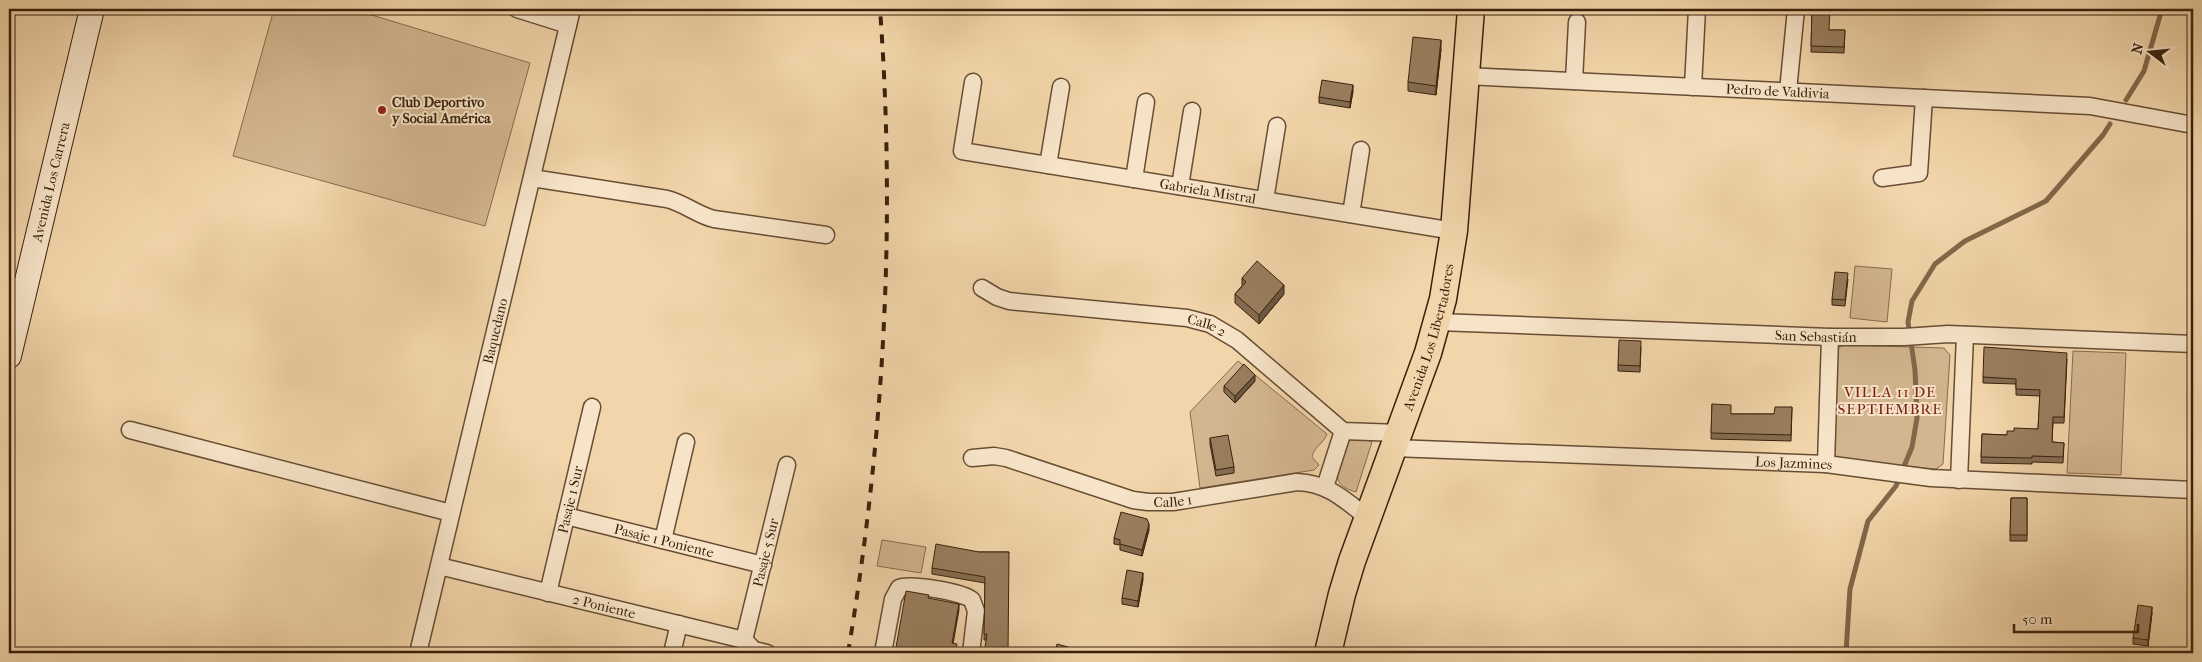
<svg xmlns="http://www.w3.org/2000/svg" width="2202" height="662" viewBox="0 0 2202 662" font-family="'IM FELL French Canon',serif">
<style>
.green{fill:#d3b68f;stroke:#866b4e}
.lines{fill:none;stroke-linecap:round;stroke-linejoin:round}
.stream{stroke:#82674a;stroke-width:5}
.street-casing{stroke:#674d34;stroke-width:19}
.secondary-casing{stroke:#39200c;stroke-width:26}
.primary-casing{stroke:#39200c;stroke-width:29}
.street{stroke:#f7e4c8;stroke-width:16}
.secondary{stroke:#f7e4c8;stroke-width:24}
.primary{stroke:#f2d5aa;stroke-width:26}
.rail{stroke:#39200c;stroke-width:4;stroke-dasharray:9 9;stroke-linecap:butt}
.wall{fill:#846c51;stroke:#39200c}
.shaded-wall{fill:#6b5842;stroke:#39200c}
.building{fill:#997e5e;stroke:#39200c}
.poi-dot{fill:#8f2418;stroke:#f7e4c8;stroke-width:2}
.labels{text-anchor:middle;stroke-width:4;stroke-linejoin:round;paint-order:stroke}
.street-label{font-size:14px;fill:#39200c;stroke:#f7e4c8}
.poi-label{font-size:14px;font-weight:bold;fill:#39200c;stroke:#f7e4c8;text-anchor:start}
.neighbourhood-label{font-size:15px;letter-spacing:1px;fill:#7a1f14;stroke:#f7e4c8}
</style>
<rect width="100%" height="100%" fill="#f2d5aa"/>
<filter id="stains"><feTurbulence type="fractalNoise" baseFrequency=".004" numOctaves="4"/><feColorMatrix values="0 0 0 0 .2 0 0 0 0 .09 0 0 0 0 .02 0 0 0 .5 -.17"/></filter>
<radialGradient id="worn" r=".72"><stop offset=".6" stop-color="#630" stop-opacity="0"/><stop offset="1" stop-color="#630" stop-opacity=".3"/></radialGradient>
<path class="green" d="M 274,9 L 352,9 L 530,63 L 485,226 L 233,156 Z
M 1855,266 L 1892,269 L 1887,322 L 1850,318 Z
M 1843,345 L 1944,348 L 1950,355 L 1943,464 L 1936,469 L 1838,460 L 1832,452 L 1837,349 Z
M 2073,351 L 2126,353 L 2121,475 L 2067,473 Z
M 1238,361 L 1327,434 C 1324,443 1313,448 1312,457 L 1319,465 L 1314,470 L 1200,488 L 1190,412 Z
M 1363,438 L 1372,442 L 1356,492 C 1334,486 1335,476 1342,457 C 1344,451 1345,443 1351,440 C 1355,438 1359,438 1363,438 Z
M 882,540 L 926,547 L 921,573 L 877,566 Z"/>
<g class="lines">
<path class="stream" d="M 2126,100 L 2144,71 L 2162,9
M 1846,653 L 1850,589 L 1868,521 L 1896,486 L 1912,447 L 1917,418 L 1915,370 L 1908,322 L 1912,301 L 1935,264 L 1965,241 L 2046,201 L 2103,135 L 2110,124"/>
<defs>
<g id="street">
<path d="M 517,9 L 568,25"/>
<path id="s1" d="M 1466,76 L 2090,106 L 2193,125"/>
<path d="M 1574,81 L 1577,22"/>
<path id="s2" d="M 973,82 L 962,151 L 1454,231"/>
<path d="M 1693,87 L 1697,9"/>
<path d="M 1788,91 L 1796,9"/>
<path d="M 1048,165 L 1061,87"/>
<path d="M 532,178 L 667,199 C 684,203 697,215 714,219 L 826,235"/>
<path d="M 1882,178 L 1919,173 L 1924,98"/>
<path d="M 1134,179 L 1146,102"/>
<path d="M 1180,186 L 1192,111"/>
<path d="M 1265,200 L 1277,126"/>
<path d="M 1351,214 L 1361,150"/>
<path id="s3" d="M 982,288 L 997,297 L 1009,301 L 1187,318 L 1210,324 L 1237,340 L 1343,431 L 1399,433"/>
<path id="s4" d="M 1438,322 L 1830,337 L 1904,337 L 1948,334 L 2193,344"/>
<path d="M 130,430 L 451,513"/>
<path id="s5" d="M 1393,448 L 1826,464 L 1931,478 L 2193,490"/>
<path id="s6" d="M 972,458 L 994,456 L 1006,458 L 1133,500 L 1148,502 L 1173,502 L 1297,482 C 1328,483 1345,500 1368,518"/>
<path d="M 1826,464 L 1830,337"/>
<path d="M 1959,480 L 1965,335"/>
<path d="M 1325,487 L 1343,431"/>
<path id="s7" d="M 566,516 L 763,565"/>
<path d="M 663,540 L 686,442"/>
<path id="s8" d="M 439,566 L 744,640 L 754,650 L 767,653"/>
<path id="s9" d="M 548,593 L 592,407"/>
<path id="s10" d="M 744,640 L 787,465"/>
<path id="s11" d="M 418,653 L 572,9"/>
<path d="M 672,653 L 679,624"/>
<path d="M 883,653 L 893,599 L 899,588 C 910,583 963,592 972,600 L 976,611 L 971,653"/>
</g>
<g id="secondary">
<path id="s12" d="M 9,356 L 92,9"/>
</g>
<g id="primary">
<path id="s13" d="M 1328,653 L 1342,594 L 1352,561 L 1428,353 L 1443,299 L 1454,231 L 1471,9"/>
</g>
</defs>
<use href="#street" class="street-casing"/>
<use href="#secondary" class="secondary-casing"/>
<use href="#primary" class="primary-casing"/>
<use href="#street" class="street"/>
<use href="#secondary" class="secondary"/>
<use href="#primary" class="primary"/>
<path class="rail" d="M 848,653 C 884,438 896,226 880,9"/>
</g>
<path class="wall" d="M 1812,9 L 1829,30 L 1845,30 L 1844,53 L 1811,52 Z
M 1441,49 L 1436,95 L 1408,91 L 1408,82 Z
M 1353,91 L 1350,108 L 1319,103 L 1319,97 Z
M 1242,278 L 1284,294 L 1259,324 L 1235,303 L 1235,294 L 1242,286 Z
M 1848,279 L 1845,306 L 1832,305 L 1832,299 Z
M 1641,347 L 1640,372 L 1618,371 L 1618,365 Z
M 2067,359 L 2064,423 L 2053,423 L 2052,442 L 2064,443 L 2063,463 L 2032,462 L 2032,464 L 1981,463 L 1982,434 L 2007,435 L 2014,431 L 2038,429 L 2040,396 L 2016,395 L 2016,384 L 1983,383 L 1983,377 Z
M 1255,381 L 1235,403 L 1224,392 L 1224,386 Z
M 1712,404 L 1731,414 L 1774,414 L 1792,407 L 1791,441 L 1711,439 Z
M 1210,438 L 1234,467 L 1234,473 L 1216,476 L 1210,444 Z
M 2011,498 L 2027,498 L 2027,541 L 2010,541 Z
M 1149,530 L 1142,556 L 1120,550 L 1120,545 L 1114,544 L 1114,538 Z
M 979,552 L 1009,552 L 986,640 L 984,640 L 985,583 L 932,574 L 932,568 Z
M 1143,579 L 1138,607 L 1122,604 L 1122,598 Z
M 2152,613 L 2148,646 L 2133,644 L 2133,638 Z"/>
<path class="shaded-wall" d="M 1441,40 L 1441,49 L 1436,95 L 1436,86 Z
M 1353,85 L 1353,91 L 1350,108 L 1350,102 Z
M 1284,285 L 1284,294 L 1259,324 L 1259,315 Z
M 1255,375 L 1255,381 L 1235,403 L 1235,396 Z
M 1149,524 L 1149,530 L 1142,556 L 1142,550 Z
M 1143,573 L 1143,579 L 1138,607 L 1138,601 Z
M 959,604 L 959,610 L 952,650 L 952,643 Z
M 2152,607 L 2152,613 L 2148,646 L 2148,640 Z"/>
<path class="building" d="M 1812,9 L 1830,9 L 1829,30 L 1845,30 L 1844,47 L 1811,46 Z
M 1413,37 L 1441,40 L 1436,86 L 1408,82 Z
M 1322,80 L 1353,85 L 1350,102 L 1319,97 Z
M 1257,261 L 1284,285 L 1259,315 L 1235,294 L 1246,282 L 1242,278 Z
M 1835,272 L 1848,273 L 1845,300 L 1832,299 Z
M 1619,340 L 1641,341 L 1640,366 L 1618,365 Z
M 1984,347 L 2067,353 L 2064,417 L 2053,417 L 2052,442 L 2064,443 L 2063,457 L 2032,456 L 2032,458 L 1981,457 L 1982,434 L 2007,435 L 2007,431 L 2014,431 L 2014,428 L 2038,429 L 2040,390 L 2016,389 L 2016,379 L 1983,377 Z
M 1244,364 L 1255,375 L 1235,396 L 1224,386 Z
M 1712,404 L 1731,405 L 1731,414 L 1774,414 L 1775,407 L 1792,407 L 1791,435 L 1711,433 Z
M 1228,435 L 1234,467 L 1216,470 L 1210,438 Z
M 2011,498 L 2027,498 L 2027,535 L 2010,535 Z
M 1121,512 L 1147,519 L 1149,524 L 1142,550 L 1120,544 L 1120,540 L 1114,538 Z
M 936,544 L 979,552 L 1009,552 L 1008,653 L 984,653 L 987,634 L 984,634 L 985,577 L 932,568 Z
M 1127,570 L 1143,573 L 1138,601 L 1122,598 Z
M 906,591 L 929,595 L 928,598 L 959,604 L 952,643 L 957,644 L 955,653 L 895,653 Z
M 2138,605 L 2152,607 L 2148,640 L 2133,638 Z
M 1057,644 L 1068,647 L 1067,653 L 1055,653 Z"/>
<circle class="poi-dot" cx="382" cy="110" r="5"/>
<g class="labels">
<g class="street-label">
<text dy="5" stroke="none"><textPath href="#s1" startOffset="312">Pedro de Valdivia</textPath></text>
<text dy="5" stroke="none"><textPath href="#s12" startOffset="179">Avenida Los Carrera</textPath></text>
<text dy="5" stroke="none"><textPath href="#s2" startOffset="319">Gabriela Mistral</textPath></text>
<text dy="5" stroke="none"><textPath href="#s3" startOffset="230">Calle 2</textPath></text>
<text dy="5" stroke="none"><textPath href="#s11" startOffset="331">Baquedano</textPath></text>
<text dy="5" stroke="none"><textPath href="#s4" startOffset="378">San Sebastián</textPath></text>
<text dy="5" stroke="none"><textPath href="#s13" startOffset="332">Avenida Los Libertadores</textPath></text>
<text dy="5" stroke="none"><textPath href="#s5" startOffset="401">Los Jazmines</textPath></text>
<text dy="5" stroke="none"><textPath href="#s6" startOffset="208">Calle 1</textPath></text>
<text dy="5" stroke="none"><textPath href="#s9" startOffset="96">Pasaje 1 Sur</textPath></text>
<text dy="5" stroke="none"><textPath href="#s7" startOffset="101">Pasaje 1 Poniente</textPath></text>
<text dy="5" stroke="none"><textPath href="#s10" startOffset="90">Pasaje 5 Sur</textPath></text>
<text dy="5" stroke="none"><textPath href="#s8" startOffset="170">2 Poniente</textPath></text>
</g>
<g class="poi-label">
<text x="392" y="107">Club Deportivo<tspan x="392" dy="16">y Social América</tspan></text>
</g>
<g class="neighbourhood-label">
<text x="1890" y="397">VILLA 11 DE<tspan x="1890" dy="17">SEPTIEMBRE</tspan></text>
</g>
</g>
<rect width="2202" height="662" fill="none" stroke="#f2d5aa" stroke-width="30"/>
<rect x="10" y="10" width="2182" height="642" fill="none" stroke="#39200c" stroke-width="2.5"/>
<rect x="15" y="15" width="2172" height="632" fill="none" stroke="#39200c"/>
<g transform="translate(2150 52) rotate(286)" stroke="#f7e4c8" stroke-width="4" paint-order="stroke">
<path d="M0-4L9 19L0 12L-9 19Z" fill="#39200c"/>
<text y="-8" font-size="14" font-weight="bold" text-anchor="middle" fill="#39200c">N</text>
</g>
<path d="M2014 624v8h124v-8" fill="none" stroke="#39200c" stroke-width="2.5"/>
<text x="2022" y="624" font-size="15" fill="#39200c" stroke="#f7e4c8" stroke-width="4" paint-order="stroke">50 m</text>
<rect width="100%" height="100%" filter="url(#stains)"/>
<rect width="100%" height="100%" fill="url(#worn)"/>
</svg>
